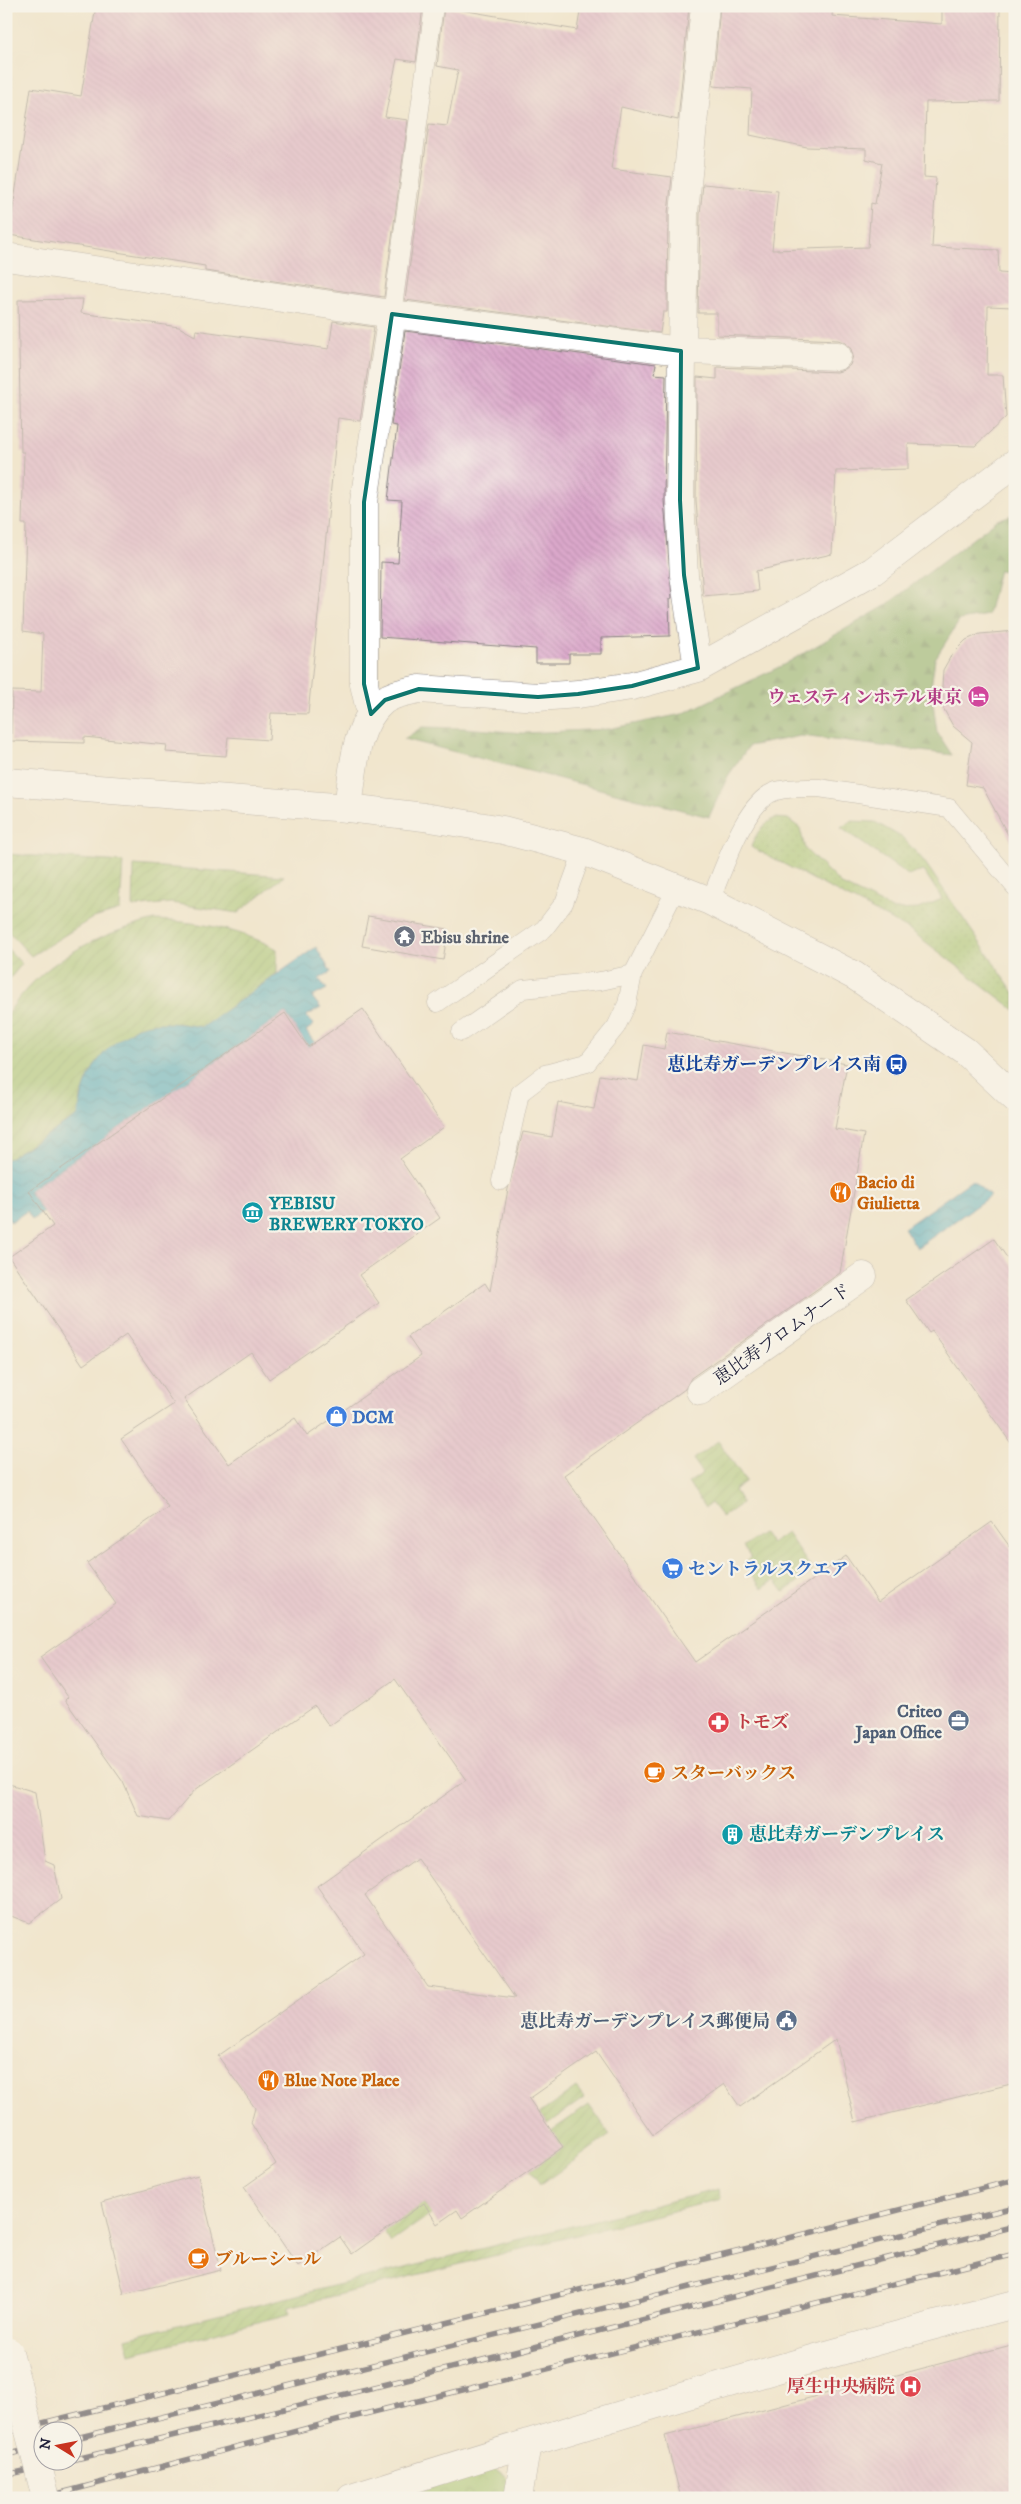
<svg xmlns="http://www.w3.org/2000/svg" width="1021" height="2504" viewBox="0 0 1021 2504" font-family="'IM FELL DW Pica','Noto Serif JP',serif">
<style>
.grass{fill:url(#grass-dots);stroke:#607354}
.forest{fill:url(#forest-firs);stroke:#50664e}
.park{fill:url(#park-crowns);stroke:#607354}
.garden{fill:url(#garden-furrows);stroke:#607354}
.water{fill:url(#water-waves);stroke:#346680}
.building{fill:url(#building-back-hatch);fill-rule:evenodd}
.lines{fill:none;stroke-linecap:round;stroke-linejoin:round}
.service-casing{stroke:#8a8484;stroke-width:19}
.pedestrian-casing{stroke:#8a8484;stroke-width:29}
.minor-casing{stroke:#8a8484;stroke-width:29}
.tertiary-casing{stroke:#8a8484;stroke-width:29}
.service{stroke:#fff;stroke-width:18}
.pedestrian{stroke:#fff;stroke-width:28}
.minor{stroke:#fff;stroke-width:28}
.tertiary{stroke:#fff;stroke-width:28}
.rail-casing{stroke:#22223b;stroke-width:5.5}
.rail{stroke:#f7f3e8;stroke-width:4;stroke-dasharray:11;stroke-linecap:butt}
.tertiary-bridge-casing{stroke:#8a8484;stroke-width:29;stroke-linecap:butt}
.tertiary-bridge{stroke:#fff;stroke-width:28}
.marked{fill:none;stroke:#0f766e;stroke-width:4;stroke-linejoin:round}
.labels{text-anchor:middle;stroke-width:4.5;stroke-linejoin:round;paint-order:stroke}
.hotel-label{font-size:18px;font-weight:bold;fill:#b23c85;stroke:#f7f3e8;text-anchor:end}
.worship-label{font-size:18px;font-weight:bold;fill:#5b616d;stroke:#f7f3e8;text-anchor:start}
.transit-label{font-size:18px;font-weight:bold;fill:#164399;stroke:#f7f3e8;text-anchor:end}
.food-label{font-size:18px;font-weight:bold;fill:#c56008;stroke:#f7f3e8;text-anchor:start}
.culture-label{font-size:18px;font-weight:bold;fill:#0d838f;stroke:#f7f3e8;text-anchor:start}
.street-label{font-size:18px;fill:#22223b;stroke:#f7f3e8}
.shop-label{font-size:18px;font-weight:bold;fill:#366cbe;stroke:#f7f3e8;text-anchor:start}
.service-label{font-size:18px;font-weight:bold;fill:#4e5e75;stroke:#f7f3e8;text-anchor:end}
.health-label{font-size:18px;font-weight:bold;fill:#be3a42;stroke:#f7f3e8;text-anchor:start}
</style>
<defs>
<pattern id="grass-dots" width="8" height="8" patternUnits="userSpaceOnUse" patternTransform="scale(1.25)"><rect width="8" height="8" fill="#9fc46e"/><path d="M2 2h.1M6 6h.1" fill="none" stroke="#89a860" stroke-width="1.8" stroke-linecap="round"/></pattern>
<pattern id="forest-firs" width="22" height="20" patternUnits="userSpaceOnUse" patternTransform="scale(1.25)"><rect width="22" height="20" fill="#7faa61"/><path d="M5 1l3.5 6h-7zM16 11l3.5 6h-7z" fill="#688a51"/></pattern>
<pattern id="park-crowns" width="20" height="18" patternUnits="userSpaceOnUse" patternTransform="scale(1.25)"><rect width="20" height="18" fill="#9fc46e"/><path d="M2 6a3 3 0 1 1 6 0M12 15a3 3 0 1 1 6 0" fill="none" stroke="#89a860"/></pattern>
<pattern id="garden-furrows" width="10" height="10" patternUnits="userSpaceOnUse" patternTransform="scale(1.25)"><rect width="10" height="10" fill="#9fc46e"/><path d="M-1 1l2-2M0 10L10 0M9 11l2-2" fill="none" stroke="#89a860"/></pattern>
<pattern id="water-waves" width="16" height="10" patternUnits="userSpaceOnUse" patternTransform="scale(1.25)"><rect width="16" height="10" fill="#45aac5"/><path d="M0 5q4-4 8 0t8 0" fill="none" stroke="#398aa1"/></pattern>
<pattern id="building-back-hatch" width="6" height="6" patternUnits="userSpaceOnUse" patternTransform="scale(1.25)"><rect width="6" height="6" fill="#dba8cb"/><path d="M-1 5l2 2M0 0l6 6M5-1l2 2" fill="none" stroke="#bc90af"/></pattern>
</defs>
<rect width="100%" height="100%" fill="#f7f3e8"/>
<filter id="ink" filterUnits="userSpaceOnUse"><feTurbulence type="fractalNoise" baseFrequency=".02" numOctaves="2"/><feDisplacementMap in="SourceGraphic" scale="10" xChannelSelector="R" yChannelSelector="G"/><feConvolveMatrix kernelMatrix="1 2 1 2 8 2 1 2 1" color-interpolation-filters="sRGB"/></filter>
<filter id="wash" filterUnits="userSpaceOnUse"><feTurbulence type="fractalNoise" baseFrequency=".0096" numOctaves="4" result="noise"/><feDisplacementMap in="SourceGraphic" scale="20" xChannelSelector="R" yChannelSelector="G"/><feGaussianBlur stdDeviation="1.12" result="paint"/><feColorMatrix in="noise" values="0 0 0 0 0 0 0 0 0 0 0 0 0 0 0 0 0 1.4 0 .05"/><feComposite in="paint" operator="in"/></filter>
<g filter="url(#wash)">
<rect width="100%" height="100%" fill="#f1e6cd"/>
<path class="grass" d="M 775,818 L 788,819 L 800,828 L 805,849 L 842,885 L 894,910 L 918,909 L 942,899 L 924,871 L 908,875 L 841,828 L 851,821 L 875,822 L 903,838 L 924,861 L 1015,994 L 1015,1010 L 910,930 L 751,847 C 756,833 762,825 775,818 Z"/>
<path class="forest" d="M 1015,514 L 1015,573 L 999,570 L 988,615 L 960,620 L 935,659 L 931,688 L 937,732 L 952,755 L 801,736 L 749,746 L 728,776 L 709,817 L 404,739 L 422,727 L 465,728 L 523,733 L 608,729 L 682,714 L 783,665 L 885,606 L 997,520 Z"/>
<path class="park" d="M 493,2467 L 509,2479 L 504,2498 L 397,2498 Z"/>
<path class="garden" d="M 6,854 L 123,862 L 120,910 L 91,919 L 31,956 L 6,929 Z
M 134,865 L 284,876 L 238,913 L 171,903 L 133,907 Z
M 155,920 C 198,922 237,928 277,949 L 277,973 L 202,1028 L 176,1023 L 81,1096 L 78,1116 L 6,1160 L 6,1017 C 39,962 94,935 155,920 Z
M 6,947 L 22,964 L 6,983 Z
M 718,1441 L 746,1481 L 734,1490 L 742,1503 L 722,1517 L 711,1503 L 705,1508 L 688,1483 L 703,1473 L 693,1459 Z
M 763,1533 L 771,1544 L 787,1533 L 813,1571 L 784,1592 L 775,1580 L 762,1589 L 744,1563 L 751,1557 L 743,1546 Z
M 576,2088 L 584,2098 L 547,2124 L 539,2114 Z
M 589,2105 L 610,2135 L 540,2185 L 530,2170 L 563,2147 L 551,2131 Z
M 719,2189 L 721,2199 L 289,2307 L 290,2314 L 130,2354 L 126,2338 Z
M 423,2203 L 431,2214 L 391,2242 L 384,2231 Z"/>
<path class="water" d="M 316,947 L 331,972 L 319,979 L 327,989 L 312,997 L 321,1008 L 306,1016 L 314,1025 L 306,1031 L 315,1043 L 308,1047 L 285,1013 L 29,1191 L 43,1212 L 32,1220 L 27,1211 L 11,1222 L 6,1216 L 6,1160 L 78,1116 C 83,1082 95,1055 124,1036 C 129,1033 135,1027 141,1026 C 160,1020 183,1024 202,1027 Z
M 972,1180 L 990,1196 L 917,1248 L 904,1228 Z"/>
<g id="blocks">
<path class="building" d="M 96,6 L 423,6 L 416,62 L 397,59 L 385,117 L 408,120 L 384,297 L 205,271 L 205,266 L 9,235 L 31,88 L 81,96 Z
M 581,6 L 689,6 L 678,120 L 621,107 L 611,169 L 672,177 L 668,213 L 667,312 L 663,312 L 660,333 L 405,300 L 429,124 L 447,126 L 458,70 L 437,66 L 444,7 L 577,30 Z
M 720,6 L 833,6 L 832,16 L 942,24 L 942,6 L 1000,6 L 999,101 L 926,102 L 924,177 L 936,178 L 932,247 L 998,250 L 999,273 L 1014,274 L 1013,307 L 988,306 L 987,375 L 1003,375 L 1006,417 L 975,446 L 908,444 L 908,469 L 836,471 L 832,554 L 756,571 L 758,591 L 703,596 L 696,500 L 697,377 L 717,379 L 717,367 L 837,372 L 844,370 L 850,365 L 853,356 L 851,349 L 846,343 L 838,340 L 717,335 L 717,313 L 698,313 L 700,214 L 703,184 L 778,191 L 772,250 L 868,247 L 871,203 L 875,204 L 882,163 L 866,159 L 866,149 L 807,147 L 750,135 L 752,89 L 713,86 Z
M 83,299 L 81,313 L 179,327 L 195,336 L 196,330 L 329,349 L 333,321 L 374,327 L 360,421 L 338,418 L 308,714 L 271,713 L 269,740 L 228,737 L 226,756 L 166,752 L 167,745 L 84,737 L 84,743 L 11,741 L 12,691 L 41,692 L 43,634 L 23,631 L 26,524 L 22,524 L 24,452 L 21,452 L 18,300 Z
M 405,331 L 656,364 L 654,374 L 666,375 L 664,500 L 672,598 L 669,599 L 670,636 L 601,638 L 601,654 L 569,654 L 569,663 L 536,663 L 536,649 L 380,637 L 381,562 L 398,563 L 402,501 L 388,500 L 397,426 L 391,425 Z
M 1015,631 L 1015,848 L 983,788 L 966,785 L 972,742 L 953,726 L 942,706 L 942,687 L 943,670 L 952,654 L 966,640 L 980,634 Z
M 368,916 L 448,929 L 443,960 L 362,946 Z
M 363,1009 L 444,1127 L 400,1159 L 440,1218 L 359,1275 L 379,1303 L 269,1379 L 251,1352 L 184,1399 L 229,1464 L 295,1418 L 307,1436 L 421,1356 L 408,1337 L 485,1283 L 490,1291 L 508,1189 L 523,1132 L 552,1137 L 558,1102 L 594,1109 L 600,1075 L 638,1081 L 644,1045 L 664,1049 L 667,1032 L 847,1064 L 835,1129 L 864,1134 L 840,1273 L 691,1378 L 685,1389 L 564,1475 L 695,1662 L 846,1556 L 878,1602 L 992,1522 L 1015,1554 L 1015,2083 L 855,2122 L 836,2039 L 740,2107 L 724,2084 L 653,2135 L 596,2052 L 529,2099 L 563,2147 L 462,2218 L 457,2210 L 437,2224 L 424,2203 L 352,2254 L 340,2237 L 298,2266 L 244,2187 L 276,2164 L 251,2123 L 255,2108 L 218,2056 L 364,1954 L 317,1886 L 466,1780 L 395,1679 L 329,1726 L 315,1706 L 195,1790 L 168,1821 L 138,1816 L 123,1782 L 65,1700 L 68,1697 L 40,1657 L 116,1604 L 87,1563 L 168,1507 L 121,1439 L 174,1404 L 126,1335 L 83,1365 L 9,1257 L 53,1226 L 29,1191 L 285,1013 L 308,1047 ZM 417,1858 L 515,1998 L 428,1987 L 365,1895 Z
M 994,1239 L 1015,1269 L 1015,1449 L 932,1331 L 929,1333 L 906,1300 Z
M 6,1783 L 35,1792 L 45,1861 L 54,1865 L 61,1899 L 29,1923 L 6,1914 Z
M 198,2175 L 221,2270 L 124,2294 L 102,2202 Z
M 1015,2344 L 1015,2498 L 681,2498 L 665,2436 Z"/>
</g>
</g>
<g filter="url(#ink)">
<use href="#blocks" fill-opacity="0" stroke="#8a8484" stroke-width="1"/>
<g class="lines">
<defs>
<path id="service" d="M 392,314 L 434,6
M 710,901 C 723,872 744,801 776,791 C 790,787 804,788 819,788 L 949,808 L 1015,887
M 437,1003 L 544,929 L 564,903 L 583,851
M 461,1032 L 523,989 L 601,981 L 633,974 L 677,887
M 501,1181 L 520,1093 L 545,1074 L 587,1063 L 616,1027 L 627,1004 L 633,974"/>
<path id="pedestrian" d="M 700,1391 L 863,1276"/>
<path id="minor" d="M 6,257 L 392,314 L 665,349 L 837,356
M 698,668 L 684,575 L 680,500 L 684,213 L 705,6
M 371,714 L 364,684 L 364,502 L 392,314
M 348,808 C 353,773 354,725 383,701 C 394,693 407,692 419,689 L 538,697 L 578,694 L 632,686 L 698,668 L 873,571 L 1015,463
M 351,2498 C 571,2429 791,2362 1015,2304
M 518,2498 L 527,2443"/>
<path id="tertiary" d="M 6,782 L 348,808 L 424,817 L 503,830 L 583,851 L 710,901 L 855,976 L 965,1051 L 1015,1098"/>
</defs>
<use href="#service" class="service-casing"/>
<use href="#pedestrian" class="pedestrian-casing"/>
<use href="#minor" class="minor-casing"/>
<use href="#tertiary" class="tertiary-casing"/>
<use href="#service" class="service"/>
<use href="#pedestrian" class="pedestrian"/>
<use href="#minor" class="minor"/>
<use href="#tertiary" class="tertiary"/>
<defs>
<path id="rail" d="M 6,2432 L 829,2228 L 1015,2180
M 72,2439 L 1015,2207
M 6,2455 L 42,2446
M 72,2460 L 383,2385 L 1015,2226
M 6,2475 L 64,2462
M 42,2498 L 312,2427 L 1015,2254"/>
</defs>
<use href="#rail" class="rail-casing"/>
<use href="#rail" class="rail"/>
<defs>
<path id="tertiary-bridge" d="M 9,2352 L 46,2498"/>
</defs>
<use href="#tertiary-bridge" class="tertiary-bridge-casing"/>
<use href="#tertiary-bridge" class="tertiary-bridge"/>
</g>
</g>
<path d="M0 0H1021V2504H0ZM 392,314 L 681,351 L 680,500 L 684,575 L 698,668 L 632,686 L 578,694 L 538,697 L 419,689 L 385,700 L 371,714 L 364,684 L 364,502 Z" fill="#f1e6cd" fill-opacity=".55" fill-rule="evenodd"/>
<path class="marked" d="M 392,314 L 681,351 L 680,500 L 684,575 L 698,668 L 632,686 L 578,694 L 538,697 L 419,689 L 385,700 L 371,714 L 364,684 L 364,502 Z"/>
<defs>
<symbol id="hotel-disc" viewBox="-11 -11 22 22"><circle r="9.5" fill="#d1479c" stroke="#f7f3e8"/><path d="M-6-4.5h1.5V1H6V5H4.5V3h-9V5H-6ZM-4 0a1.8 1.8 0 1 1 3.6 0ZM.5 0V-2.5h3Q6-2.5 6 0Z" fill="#fff"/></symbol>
<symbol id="temple-disc" viewBox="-11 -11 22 22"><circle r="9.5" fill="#6b7280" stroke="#f7f3e8"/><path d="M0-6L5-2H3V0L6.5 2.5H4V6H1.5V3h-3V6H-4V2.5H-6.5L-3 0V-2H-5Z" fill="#fff"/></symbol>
<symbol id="bus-disc" viewBox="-11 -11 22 22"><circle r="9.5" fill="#1a4fb4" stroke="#f7f3e8"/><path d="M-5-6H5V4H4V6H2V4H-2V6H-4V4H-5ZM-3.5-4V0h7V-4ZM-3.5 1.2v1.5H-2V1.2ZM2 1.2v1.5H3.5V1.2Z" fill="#fff"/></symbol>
<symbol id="restaurant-disc" viewBox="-11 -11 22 22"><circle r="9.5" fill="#e8710a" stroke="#f7f3e8"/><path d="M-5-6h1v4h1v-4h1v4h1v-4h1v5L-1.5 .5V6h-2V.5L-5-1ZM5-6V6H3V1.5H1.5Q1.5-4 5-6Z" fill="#fff"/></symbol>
<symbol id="museum-disc" viewBox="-11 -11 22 22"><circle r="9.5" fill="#0f9aa8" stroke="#f7f3e8"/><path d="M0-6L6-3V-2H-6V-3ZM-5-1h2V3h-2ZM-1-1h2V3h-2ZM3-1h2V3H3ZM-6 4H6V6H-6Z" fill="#fff"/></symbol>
<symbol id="shop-disc" viewBox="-11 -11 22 22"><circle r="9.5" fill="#3f7fe0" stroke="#f7f3e8"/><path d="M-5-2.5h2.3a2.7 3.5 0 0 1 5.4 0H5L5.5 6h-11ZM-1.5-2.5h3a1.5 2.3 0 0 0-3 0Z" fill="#fff"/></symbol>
<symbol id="supermarket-disc" viewBox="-11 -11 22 22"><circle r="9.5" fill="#3f7fe0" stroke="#f7f3e8"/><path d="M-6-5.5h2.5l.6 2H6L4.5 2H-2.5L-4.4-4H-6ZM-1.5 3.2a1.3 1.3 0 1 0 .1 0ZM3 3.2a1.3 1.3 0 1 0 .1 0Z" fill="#fff"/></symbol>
<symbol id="office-disc" viewBox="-11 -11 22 22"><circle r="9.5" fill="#5c6f8a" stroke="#f7f3e8"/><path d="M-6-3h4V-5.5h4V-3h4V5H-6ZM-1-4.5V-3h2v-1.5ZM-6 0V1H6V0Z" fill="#fff"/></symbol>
<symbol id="pharmacy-disc" viewBox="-11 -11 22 22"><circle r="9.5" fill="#e0444e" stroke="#f7f3e8"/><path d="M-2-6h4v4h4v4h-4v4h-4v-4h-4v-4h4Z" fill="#fff"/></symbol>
<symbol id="cafe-disc" viewBox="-11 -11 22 22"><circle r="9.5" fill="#e8710a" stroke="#f7f3e8"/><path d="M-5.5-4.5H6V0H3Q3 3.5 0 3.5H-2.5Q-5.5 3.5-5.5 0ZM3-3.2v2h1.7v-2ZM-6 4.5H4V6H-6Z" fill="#fff"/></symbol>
<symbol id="building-disc" viewBox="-11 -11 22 22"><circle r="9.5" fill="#0f9aa8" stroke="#f7f3e8"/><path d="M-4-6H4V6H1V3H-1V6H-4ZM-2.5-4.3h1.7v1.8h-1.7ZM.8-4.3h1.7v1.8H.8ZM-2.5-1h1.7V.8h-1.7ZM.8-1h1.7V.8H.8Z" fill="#fff"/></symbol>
<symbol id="civic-disc" viewBox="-11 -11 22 22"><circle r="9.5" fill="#5c6f8a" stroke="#f7f3e8"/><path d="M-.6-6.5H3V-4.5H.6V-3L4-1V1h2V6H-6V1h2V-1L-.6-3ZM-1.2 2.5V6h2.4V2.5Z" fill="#fff"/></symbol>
<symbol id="hospital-disc" viewBox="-11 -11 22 22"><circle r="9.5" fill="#e0444e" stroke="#f7f3e8"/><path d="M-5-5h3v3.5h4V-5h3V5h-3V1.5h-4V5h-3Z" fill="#fff"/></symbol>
</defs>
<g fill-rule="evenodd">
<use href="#hotel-disc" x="966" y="684" width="25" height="25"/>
<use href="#temple-disc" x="392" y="924" width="25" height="25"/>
<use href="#bus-disc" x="884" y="1052" width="25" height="25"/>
<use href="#restaurant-disc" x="828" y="1180" width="25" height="25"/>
<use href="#museum-disc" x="240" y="1200" width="25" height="25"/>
<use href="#shop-disc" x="324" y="1404" width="25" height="25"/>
<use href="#supermarket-disc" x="660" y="1556" width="25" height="25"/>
<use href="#office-disc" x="946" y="1708" width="25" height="25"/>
<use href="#pharmacy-disc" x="706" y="1710" width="25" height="25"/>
<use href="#cafe-disc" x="642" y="1760" width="25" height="25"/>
<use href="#building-disc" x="720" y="1822" width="25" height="25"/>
<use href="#civic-disc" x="774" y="2008" width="25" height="25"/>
<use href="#restaurant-disc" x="256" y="2068" width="25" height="25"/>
<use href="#cafe-disc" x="186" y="2246" width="25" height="25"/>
<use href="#hospital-disc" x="898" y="2374" width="25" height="25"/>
</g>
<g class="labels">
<g class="hotel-label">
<text x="962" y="703">ウェスティンホテル東京</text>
</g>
<g class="worship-label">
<text x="421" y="943">Ebisu shrine</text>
</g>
<g class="transit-label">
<text x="881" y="1070">恵比寿ガーデンプレイス南</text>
</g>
<g class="food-label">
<text x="857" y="1188">Bacio di<tspan x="857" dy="21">Giulietta</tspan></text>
<text x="671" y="1779">スターバックス</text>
<text x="284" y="2086">Blue Note Place</text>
<text x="215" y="2265">ブルーシール</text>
</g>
<g class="culture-label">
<text x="269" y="1209">YEBISU<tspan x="269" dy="21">BREWERY TOKYO</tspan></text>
<text x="749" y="1840">恵比寿ガーデンプレイス</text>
</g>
<g class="street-label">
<text transform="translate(782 1334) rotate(-35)" y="6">恵比寿プロムナード</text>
</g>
<g class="shop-label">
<text x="352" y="1423">DCM</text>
<text x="688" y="1575">セントラルスクエア</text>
</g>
<g class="service-label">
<text x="942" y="1717">Criteo<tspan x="942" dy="21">Japan Office</tspan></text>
<text x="770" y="2027">恵比寿ガーデンプレイス郵便局</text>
</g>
<g class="health-label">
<text x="735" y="1728">トモズ</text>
<text x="895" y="2392" text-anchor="end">厚生中央病院</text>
</g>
</g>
<rect width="1021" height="2504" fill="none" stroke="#f7f3e8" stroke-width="25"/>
<g transform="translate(58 2446) rotate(280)"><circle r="24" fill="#f7f3e8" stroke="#a29fa3"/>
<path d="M0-4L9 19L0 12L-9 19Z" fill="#c8321e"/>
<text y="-8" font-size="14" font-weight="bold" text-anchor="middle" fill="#22223b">N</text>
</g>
</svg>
